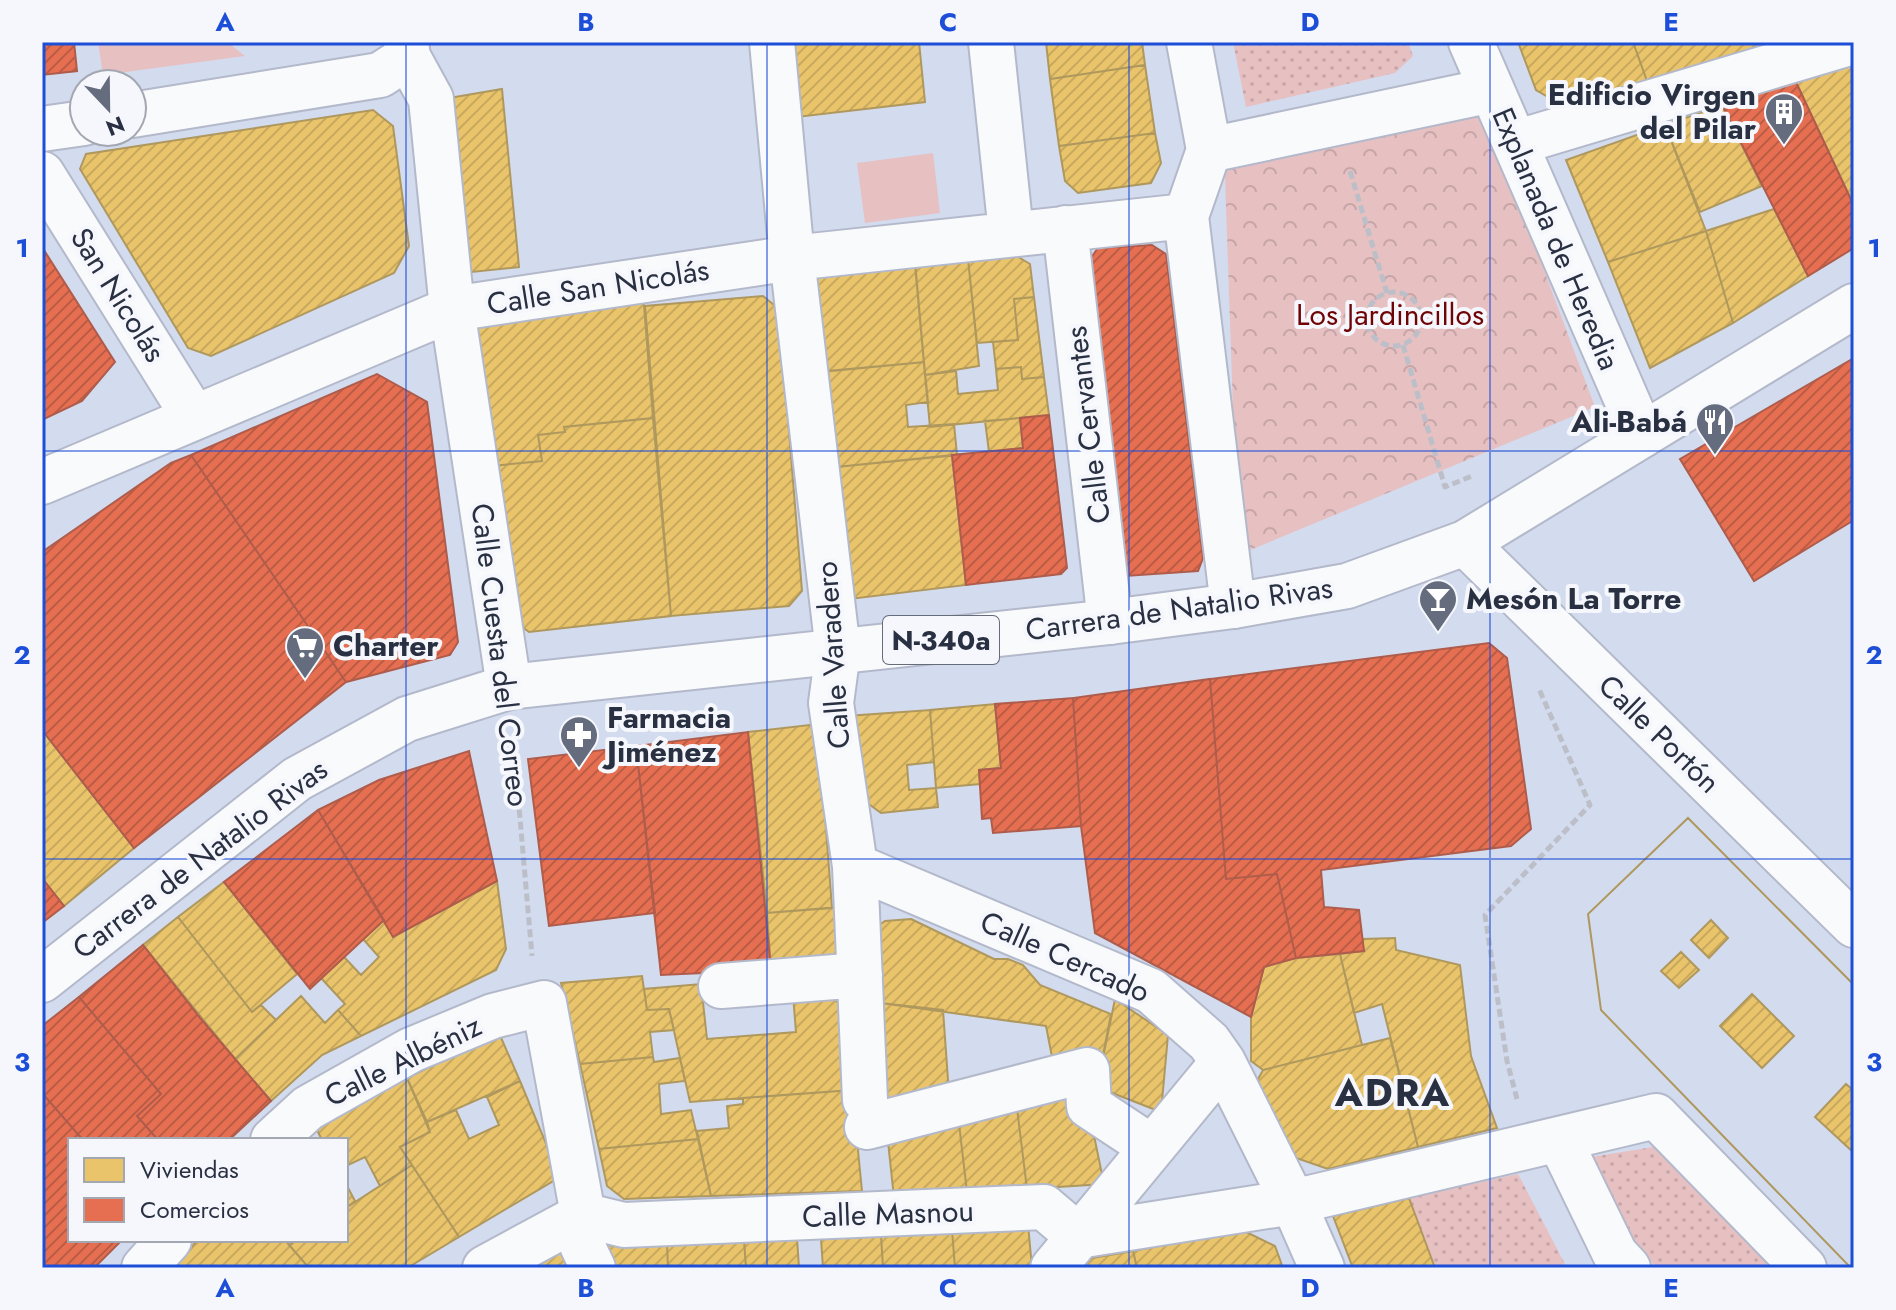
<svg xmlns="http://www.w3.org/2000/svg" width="1896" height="1310" viewBox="0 0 1896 1310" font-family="Jost,sans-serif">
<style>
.grass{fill:url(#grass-dots)}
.park{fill:url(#park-crowns)}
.garden{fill:#e7c0c2}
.homes{fill:url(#homes-hatch);stroke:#af985e;stroke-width:2;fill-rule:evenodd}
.shops{fill:url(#shops-hatch);stroke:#ae5c4c;stroke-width:2}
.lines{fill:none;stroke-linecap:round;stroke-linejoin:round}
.minor-casing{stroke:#b3b9ca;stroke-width:48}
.highway-casing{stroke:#b3b9ca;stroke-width:48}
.path{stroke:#bdbfc8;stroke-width:5;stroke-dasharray:8 4;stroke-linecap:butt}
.minor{stroke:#f8fafc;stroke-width:44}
.highway{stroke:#f8fafc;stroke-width:44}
.grid{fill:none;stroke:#1d4ed8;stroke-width:2;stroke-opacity:0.55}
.labels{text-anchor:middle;stroke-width:8;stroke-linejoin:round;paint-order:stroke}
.shield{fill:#f5f7fc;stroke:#666c7a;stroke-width:2}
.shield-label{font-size:28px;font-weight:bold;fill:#293042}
.poi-label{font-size:30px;font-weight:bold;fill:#293042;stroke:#f5f7fc;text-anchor:start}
.street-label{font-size:30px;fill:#293042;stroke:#f5f7fc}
.park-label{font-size:30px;fill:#6f0405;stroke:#f5f7fc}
.district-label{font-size:38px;font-weight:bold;letter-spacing:2px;fill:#293042;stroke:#f5f7fc}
.neatline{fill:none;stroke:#1d4ed8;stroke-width:3}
.grid-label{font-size:26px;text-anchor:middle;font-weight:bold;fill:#1d4ed8}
</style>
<defs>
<pattern id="grass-dots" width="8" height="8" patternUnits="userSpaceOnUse" patternTransform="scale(2)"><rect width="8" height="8" fill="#e7c0c2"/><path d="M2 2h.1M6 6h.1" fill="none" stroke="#c6a5a8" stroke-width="1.8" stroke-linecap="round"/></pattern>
<pattern id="park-crowns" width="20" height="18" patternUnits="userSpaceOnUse" patternTransform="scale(2)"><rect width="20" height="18" fill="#e7c0c2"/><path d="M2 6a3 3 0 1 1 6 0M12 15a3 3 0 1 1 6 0" fill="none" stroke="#c6a5a8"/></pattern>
<pattern id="homes-hatch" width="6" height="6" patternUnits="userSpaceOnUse" patternTransform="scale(2)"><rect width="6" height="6" fill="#e9c46a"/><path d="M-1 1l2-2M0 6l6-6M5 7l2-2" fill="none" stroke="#c8a95d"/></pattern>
<pattern id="shops-hatch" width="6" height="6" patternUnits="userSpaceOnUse" patternTransform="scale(2)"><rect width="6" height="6" fill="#e76f51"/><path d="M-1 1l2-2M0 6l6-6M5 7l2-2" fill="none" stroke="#bb5c45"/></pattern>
</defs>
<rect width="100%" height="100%" fill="#d3dbee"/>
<path class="grass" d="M 1233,42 L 1408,42 L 1413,56 L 1395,73 L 1246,107 Z
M 1653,1147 L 1776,1268 L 1657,1268 L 1631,1241 L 1591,1157 Z
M 1518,1174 L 1567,1268 L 1435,1268 L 1409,1198 Z"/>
<path class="park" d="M 1484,109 L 1595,407 L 1238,555 L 1225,176 L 1230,163 Z"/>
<path class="garden" d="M 98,42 L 227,42 L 245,56 L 103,75 Z
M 933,153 L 940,213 L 865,223 L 857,163 Z"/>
<path class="homes" d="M 789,42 L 919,42 L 925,102 L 797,117 Z
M 1046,42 L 1142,42 L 1145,65 L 1050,79 Z
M 1518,42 L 1633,42 L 1647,81 L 1565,107 L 1536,90 Z
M 1633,42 L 1772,42 L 1775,49 L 1647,81 Z
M 1854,60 L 1854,206 L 1795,80 Z
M 1145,65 L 1155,133 L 1059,146 L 1050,79 Z
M 502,89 L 519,267 L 462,273 L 443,99 Z
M 1722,105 L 1762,186 L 1700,212 L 1665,125 Z
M 373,110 L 393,126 L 409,246 L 394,273 L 211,356 L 188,348 L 80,169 L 86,154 Z
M 1665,125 L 1706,231 L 1608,262 L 1566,160 Z
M 1155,133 L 1161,163 L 1151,183 L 1078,193 L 1065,181 L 1059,146 Z
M 1774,209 L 1808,276 L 1733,323 L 1706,231 Z
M 1706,231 L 1733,323 L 1650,368 L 1608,262 Z
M 1015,255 L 1030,264 L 1034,297 L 1014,299 L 1018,340 L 977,343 L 968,259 Z
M 968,259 L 979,366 L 925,375 L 915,265 Z
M 915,261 L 924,362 L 822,372 L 812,272 Z
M 643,293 L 653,418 L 564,427 L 565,432 L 538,435 L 542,461 L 491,466 L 475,331 L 489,313 Z
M 763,296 L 779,309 L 802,591 L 789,606 L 671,616 L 645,306 Z
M 1034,297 L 1044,377 L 1022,379 L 1021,367 L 996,369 L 993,342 L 1018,340 L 1014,299 Z
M 924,362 L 928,402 L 906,405 L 908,427 L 954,424 L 957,455 L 837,467 L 828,371 Z
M 1021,367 L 1022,379 L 1044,377 L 1049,415 L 930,427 L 925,375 L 956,371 L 958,394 L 998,390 L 996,369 Z
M 653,418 L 671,616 L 529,632 L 509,617 L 491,466 L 542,461 L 538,435 L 565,432 L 564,427 Z
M 1020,418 L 1023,448 L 989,452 L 985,421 Z
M 952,455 L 966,585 L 850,599 L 837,467 Z
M 995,704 L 1001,768 L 979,770 L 980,784 L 936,788 L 930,710 Z
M 930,710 L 934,762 L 907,765 L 909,790 L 936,788 L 938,807 L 881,813 L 855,794 L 847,716 Z
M 818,724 L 832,908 L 767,913 L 748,732 Z
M 42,730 L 134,848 L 64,906 L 42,878 Z
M 1688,818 L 1854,985 L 1854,1091 L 1846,1084 L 1815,1117 L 1854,1153 L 1854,1268 L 1851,1268 L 1601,1010 L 1588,914 ZM 1711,920 L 1728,938 L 1709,958 L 1691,940 ZM 1681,952 L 1699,970 L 1679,988 L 1661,971 ZM 1752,994 L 1794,1036 L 1762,1068 L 1720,1026 Z
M 1688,818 L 1854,985 L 1854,1268 L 1851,1268 L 1601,1010 L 1588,914 Z
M 497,881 L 506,949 L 496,970 L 361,1036 L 338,1010 L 345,1004 L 321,978 L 344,957 L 361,975 L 379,957 L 363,939 L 384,920 L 393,937 Z
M 224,882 L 297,974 L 252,1012 L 178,917 Z
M 838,907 L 841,950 L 826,967 L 771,970 L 767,913 Z
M 178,917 L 252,1012 L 261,1005 L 276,1020 L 235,1059 L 143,945 Z
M 911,919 L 994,959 L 1008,959 L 1023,965 L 1040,985 L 1111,1014 L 1103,1055 L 1054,1067 L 1046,1026 L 880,1003 L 878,926 L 885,921 Z
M 1395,938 L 1396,950 L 1460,965 L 1471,1056 L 1497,1128 L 1418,1147 L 1382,1004 L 1354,1013 L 1340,954 L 1364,951 L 1362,939 Z
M 1340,954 L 1362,1045 L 1263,1070 L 1251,1061 L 1251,1017 L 1264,967 L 1296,958 Z
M 642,976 L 647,1010 L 669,1009 L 674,1030 L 650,1032 L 653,1057 L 580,1064 L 561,983 Z
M 701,984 L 707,1039 L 796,1032 L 793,995 L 828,992 L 843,1008 L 852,1090 L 690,1102 L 669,1009 L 647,1010 L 644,989 Z
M 301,996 L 325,1023 L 338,1010 L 361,1036 L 322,1055 L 271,1101 L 235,1059 Z
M 1115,999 L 1168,1035 L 1161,1112 L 1097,1087 Z
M 880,1003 L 943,1010 L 949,1094 L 882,1106 Z
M 499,1033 L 520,1081 L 427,1122 L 407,1078 Z
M 1390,1038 L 1418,1147 L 1328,1169 L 1296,1158 L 1257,1081 L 1263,1070 Z
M 653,1057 L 654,1062 L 680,1058 L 685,1081 L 659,1084 L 661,1114 L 691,1110 L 698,1139 L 599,1149 L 580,1064 Z
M 407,1078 L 430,1132 L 400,1147 L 412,1165 L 380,1186 L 365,1157 L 346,1166 L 346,1140 L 322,1140 L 317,1130 L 342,1109 Z
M 520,1081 L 560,1177 L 459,1237 L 400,1147 L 430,1132 L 427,1122 L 456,1110 L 469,1139 L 499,1125 L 487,1097 Z
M 1075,1086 L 1090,1116 L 1104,1184 L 1027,1189 L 1016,1100 Z
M 852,1090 L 862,1191 L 711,1196 L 697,1131 L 729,1128 L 727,1106 L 743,1104 L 743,1098 Z
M 1016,1100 L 1027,1189 L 967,1192 L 958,1115 Z
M 958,1115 L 967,1192 L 894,1198 L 887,1132 Z
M 698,1139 L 711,1196 L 624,1199 L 607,1186 L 599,1149 Z
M 412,1165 L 459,1237 L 407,1268 L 309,1268 L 289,1245 L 298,1240 L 346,1240 L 346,1208 Z
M 346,1184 L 355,1201 L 346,1208 Z
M 1409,1198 L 1435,1268 L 1353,1268 L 1333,1216 Z
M 1028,1224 L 1032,1268 L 955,1268 L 952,1230 Z
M 952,1230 L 955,1268 L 883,1268 L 881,1235 Z
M 1242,1230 L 1275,1246 L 1283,1268 L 1137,1268 L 1133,1251 Z
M 881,1235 L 883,1268 L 823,1268 L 821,1239 Z
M 797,1238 L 799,1268 L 746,1268 L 744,1240 Z
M 198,1240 L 285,1240 L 309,1268 L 171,1268 Z
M 744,1240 L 746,1268 L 668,1268 L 667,1243 Z
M 667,1243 L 668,1268 L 610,1268 L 601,1246 Z
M 1133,1251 L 1137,1268 L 1070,1268 L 1069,1262 Z
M 560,1252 L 569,1268 L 534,1268 Z"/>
<path class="shops" d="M 42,42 L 74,42 L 77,71 L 42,75 Z
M 1795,80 L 1854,206 L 1854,248 L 1808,276 L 1722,105 Z
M 1152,245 L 1166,254 L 1203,558 L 1198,571 L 1125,576 L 1088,262 L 1098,248 Z
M 42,247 L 115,362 L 82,401 L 42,420 Z
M 1854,358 L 1854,520 L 1754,581 L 1680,459 Z
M 377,374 L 427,402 L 458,642 L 450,655 L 346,682 L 191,455 Z
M 1049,415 L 1067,568 L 1061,574 L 966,585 L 952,455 L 1023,448 L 1020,418 Z
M 191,455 L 346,682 L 134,848 L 42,730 L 42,552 L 171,463 Z
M 1489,643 L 1507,658 L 1531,829 L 1511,846 L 1321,870 L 1324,907 L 1359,910 L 1364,951 L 1296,958 L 1277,874 L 1226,879 L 1210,679 Z
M 1210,679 L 1226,879 L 1277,874 L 1296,958 L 1264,967 L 1251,1017 L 1095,933 L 1081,826 L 1073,698 Z
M 1073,698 L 1081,826 L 993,833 L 991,818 L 982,819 L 979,770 L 1001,768 L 995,704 Z
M 748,732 L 771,970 L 661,975 L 636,746 Z
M 636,746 L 655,913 L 549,926 L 528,759 Z
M 469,751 L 497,881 L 393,937 L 318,810 L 379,780 Z
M 318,810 L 384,920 L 310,989 L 224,882 Z
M 42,878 L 64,906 L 42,923 Z
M 143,945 L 201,1019 L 271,1101 L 229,1140 L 158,1140 L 137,1116 L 161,1094 L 79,997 Z
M 79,997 L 161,1094 L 137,1116 L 158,1140 L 83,1140 L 42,1093 L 42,1026 Z
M 42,1093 L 83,1140 L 70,1140 L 70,1240 L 122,1240 L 94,1268 L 42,1268 Z"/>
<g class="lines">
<defs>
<path id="minor" d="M 406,42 L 408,57 L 431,99 L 452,309 L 509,687
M 772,42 L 792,258 L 838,651 L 831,703 L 855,866 L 865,1100
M 991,42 L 1011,233
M 1189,42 L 1209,150 L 1186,216 L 1233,606
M 1471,42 L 1642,435
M 132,115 L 380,75 L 408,57
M 42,129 L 84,123
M 1515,143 L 1853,42
M 1209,150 L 1492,90
M 42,174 L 194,417
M 1065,228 L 1110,622
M 42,482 L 452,309 L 792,258 L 1186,216
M 1465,543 L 1854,925
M 855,866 L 1151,991 L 1209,1042 L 1223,1062 L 1293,1202 L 1322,1268
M 721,986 L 860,975
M 867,1127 L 1087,1070 L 1089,1106 L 1151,1147
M 1559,1139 L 1615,1254 L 1628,1268
M 273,1140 L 308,1108 L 411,1050 L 493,1016 L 544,1003 L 583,1215 L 582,1245 L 593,1268
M 144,1268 L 169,1240
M 485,1268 L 583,1215 L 624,1225 L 1044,1207 L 1078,1236 L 1293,1202 L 1656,1116 L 1804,1268
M 1053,1268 L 1223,1062"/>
<path id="highway" d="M 42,980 L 297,779 L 407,719 L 509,687 L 1110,622 L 1233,606 L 1347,586 L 1465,543 L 1854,306"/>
</defs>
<use href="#minor" class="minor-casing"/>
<use href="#highway" class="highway-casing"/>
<path class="path" d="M 1350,171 L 1387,293
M1367 319a27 27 0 1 1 54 0a27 27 0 1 1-54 0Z
M 1403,345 L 1445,487 L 1472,476
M 513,738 L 532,956
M 1517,1099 L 1507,1061 L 1485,915 L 1590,805 L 1539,689"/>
<use href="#minor" class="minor"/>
<use href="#highway" class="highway"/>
</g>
<path class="grid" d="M 406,42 L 406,1268M 767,42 L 767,1268M 1129,42 L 1129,1268M 1490,42 L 1490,1268M 42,451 L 1854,451M 42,859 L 1854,859"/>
<defs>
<symbol id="building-pin" viewBox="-11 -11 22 30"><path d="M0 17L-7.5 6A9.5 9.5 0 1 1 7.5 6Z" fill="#646c7e" stroke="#f5f7fc"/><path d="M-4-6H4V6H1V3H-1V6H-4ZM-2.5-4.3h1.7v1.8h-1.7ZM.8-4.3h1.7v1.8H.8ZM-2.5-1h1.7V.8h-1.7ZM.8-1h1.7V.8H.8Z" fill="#fff"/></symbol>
<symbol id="restaurant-pin" viewBox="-11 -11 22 30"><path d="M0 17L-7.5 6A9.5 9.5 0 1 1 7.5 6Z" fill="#646c7e" stroke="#f5f7fc"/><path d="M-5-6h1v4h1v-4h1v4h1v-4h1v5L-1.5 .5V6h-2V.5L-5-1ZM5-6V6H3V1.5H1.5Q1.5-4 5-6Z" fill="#fff"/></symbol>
<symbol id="bar-pin" viewBox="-11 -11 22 30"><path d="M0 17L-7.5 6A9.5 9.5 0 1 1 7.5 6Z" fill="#646c7e" stroke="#f5f7fc"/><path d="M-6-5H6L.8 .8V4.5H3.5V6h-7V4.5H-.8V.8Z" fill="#fff"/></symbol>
<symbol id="supermarket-pin" viewBox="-11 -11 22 30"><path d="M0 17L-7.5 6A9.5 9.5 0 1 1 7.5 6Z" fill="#646c7e" stroke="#f5f7fc"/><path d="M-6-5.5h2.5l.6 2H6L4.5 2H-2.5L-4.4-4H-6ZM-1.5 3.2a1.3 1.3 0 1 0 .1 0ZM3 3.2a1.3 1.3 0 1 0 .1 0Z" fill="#fff"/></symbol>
<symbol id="pharmacy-pin" viewBox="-11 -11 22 30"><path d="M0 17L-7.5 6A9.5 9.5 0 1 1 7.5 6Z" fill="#646c7e" stroke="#f5f7fc"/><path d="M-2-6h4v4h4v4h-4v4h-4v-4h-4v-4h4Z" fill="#fff"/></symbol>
</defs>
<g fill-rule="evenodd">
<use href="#building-pin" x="1762" y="90" width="44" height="60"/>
<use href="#restaurant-pin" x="1693" y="400" width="44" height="60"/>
<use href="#bar-pin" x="1416" y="577" width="44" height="60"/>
<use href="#supermarket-pin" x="283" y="624" width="44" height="60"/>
<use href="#pharmacy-pin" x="557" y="713" width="44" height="60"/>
</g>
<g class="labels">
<rect class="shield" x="883" y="616" width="116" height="48" rx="6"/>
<g class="shield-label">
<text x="941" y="650">N-340a</text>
</g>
<g class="poi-label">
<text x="1756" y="105" text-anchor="end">Edificio Virgen<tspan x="1756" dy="34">del Pilar</tspan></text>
<text x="1687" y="432" text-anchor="end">Ali-Babá</text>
<text x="1466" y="609">Mesón La Torre</text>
<text x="333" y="656">Charter</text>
<text x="607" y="728">Farmacia<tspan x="607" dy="34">Jiménez</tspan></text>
</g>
<g class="street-label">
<text transform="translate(1556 239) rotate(67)" y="10">Explanada de Heredia</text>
<text transform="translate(598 287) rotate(-9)" y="10">Calle San Nicolás</text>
<text transform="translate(118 295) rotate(58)" y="10">San Nicolás</text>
<text transform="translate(1088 425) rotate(-97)" y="10">Calle Cervantes</text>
<text transform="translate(1179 609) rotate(-8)" y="10">Carrera de Natalio Rivas</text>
<text transform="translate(500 655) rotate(83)" y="10">Calle Cuesta del Correo</text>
<text transform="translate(833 655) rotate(-94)" y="10">Calle Varadero</text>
<text transform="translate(1659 734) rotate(44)" y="10">Calle Portón</text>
<text transform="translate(200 859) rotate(-37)" y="10">Carrera de Natalio Rivas</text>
<text transform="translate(1065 957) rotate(24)" y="10">Calle Cercado</text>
<text transform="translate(403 1061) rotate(-26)" y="10">Calle Albéniz</text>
<text transform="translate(888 1214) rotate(-2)" y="10">Calle Masnou</text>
</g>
<g class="park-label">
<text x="1390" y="325">Los Jardincillos</text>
</g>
<g class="district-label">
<text x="1393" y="1106">ADRA</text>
</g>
</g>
<rect width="1896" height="1310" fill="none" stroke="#f5f7fc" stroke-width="88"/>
<rect x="68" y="1138" width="280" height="104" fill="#f5f7fc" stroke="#a3a7b2" stroke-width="2"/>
<rect x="84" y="1158" width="40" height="24" fill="#e9c46a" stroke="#a3a7b2" stroke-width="2"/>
<text x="140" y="1178" font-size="24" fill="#293042">Viviendas</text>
<rect x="84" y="1198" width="40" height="24" fill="#e76f51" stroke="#a3a7b2" stroke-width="2"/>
<text x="140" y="1218" font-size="24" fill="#293042">Comercios</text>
<g transform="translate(108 108) rotate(158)"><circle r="38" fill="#f5f7fc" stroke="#a3a7b2" stroke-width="2"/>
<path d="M0-6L14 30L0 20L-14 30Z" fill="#646c7e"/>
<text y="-12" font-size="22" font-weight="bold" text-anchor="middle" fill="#293042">N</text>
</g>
<rect x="44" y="44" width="1808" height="1222" class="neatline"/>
<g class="grid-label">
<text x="225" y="31">A</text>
<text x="586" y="31">B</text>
<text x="948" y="31">C</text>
<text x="1310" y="31">D</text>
<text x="1671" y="31">E</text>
<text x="22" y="257">1</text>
<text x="1874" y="257">1</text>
<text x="22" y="664">2</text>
<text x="1874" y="664">2</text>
<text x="22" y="1071">3</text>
<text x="1874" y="1071">3</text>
<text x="225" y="1297">A</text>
<text x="586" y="1297">B</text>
<text x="948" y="1297">C</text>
<text x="1310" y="1297">D</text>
<text x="1671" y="1297">E</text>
</g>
</svg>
